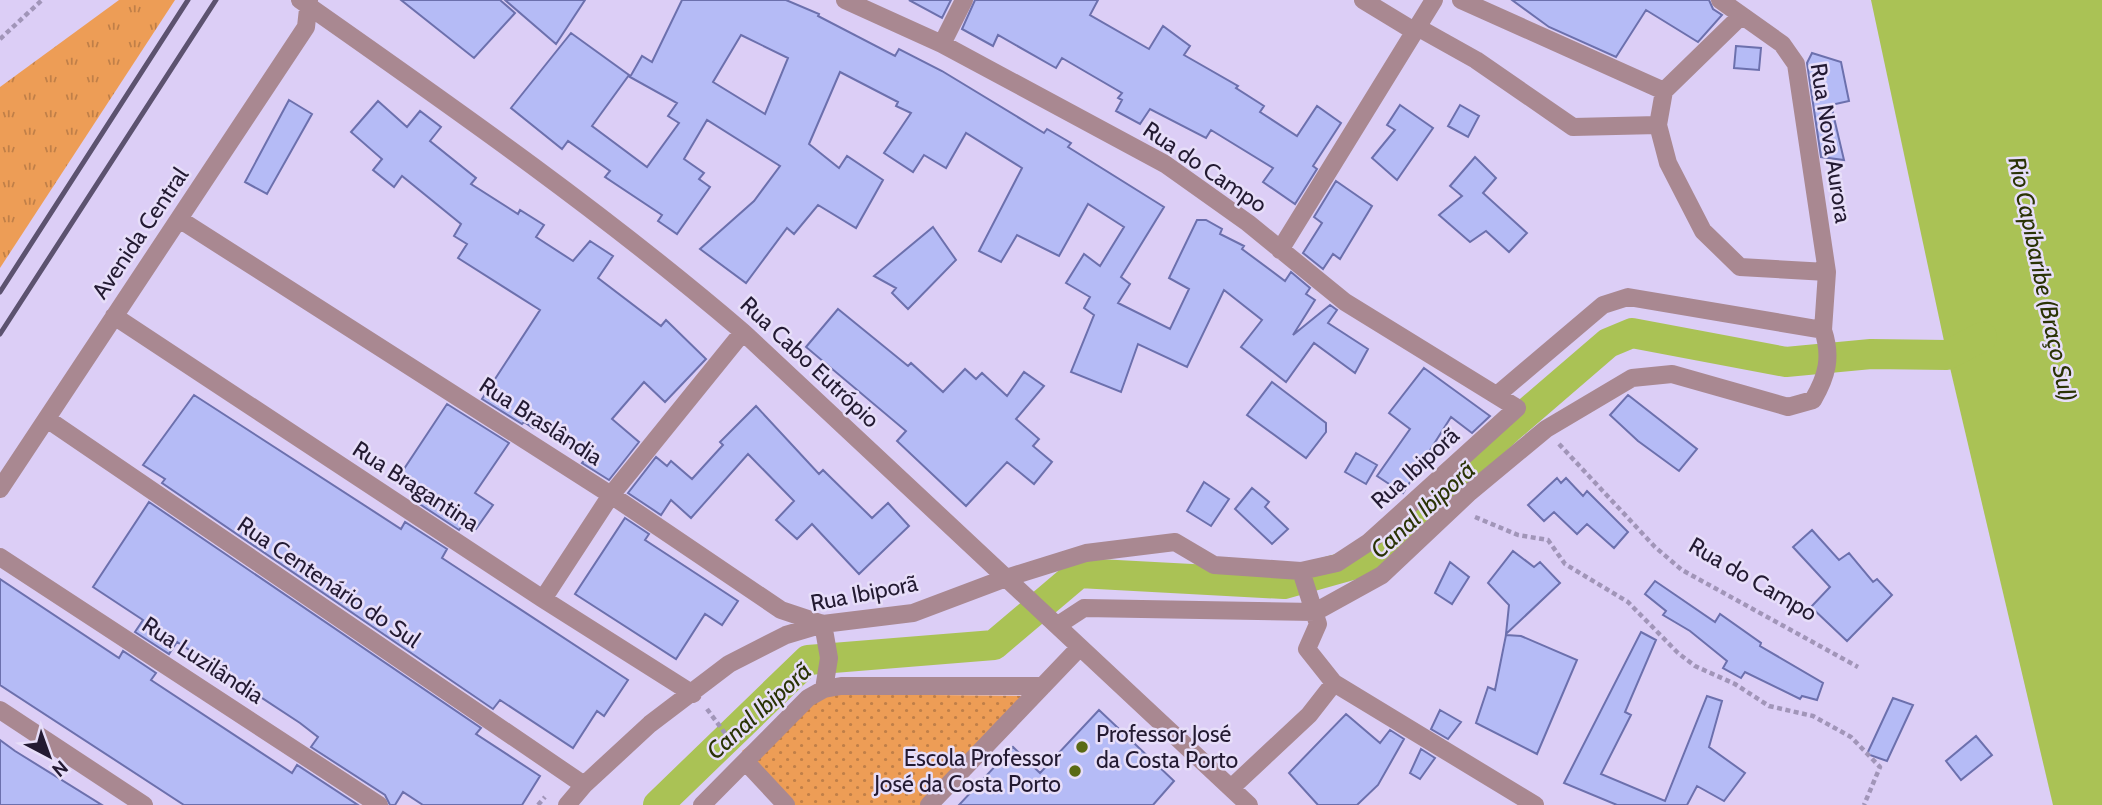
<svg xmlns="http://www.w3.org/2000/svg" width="2102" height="805" viewBox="0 0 2102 805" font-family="Cabin,sans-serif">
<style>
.grass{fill:url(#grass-tufts)}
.park{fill:url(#park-dots)}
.water{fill:#aac255}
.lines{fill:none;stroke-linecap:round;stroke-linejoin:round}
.canal{stroke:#aac255;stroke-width:30}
.building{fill:#b5bbf6;stroke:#6c70ad;stroke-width:2;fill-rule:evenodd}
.path{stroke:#a195b8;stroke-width:4.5;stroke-dasharray:5 3.5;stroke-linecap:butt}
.minor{stroke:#a98891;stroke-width:18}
.rail{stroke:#5c526f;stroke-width:5}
.poi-dot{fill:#5a6a14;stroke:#e7def9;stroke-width:2.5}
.labels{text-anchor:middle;stroke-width:5;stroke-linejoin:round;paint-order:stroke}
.street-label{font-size:23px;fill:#231a32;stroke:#e7def9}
.poi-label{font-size:23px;fill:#231a32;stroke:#e7def9;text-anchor:start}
.water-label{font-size:24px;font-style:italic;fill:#2a3304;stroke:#e7def9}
</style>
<defs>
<pattern id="grass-tufts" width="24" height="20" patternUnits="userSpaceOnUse" patternTransform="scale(1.75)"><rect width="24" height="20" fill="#ed9d56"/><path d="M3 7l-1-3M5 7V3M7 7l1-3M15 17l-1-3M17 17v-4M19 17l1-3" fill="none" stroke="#c07f48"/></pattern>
<pattern id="park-dots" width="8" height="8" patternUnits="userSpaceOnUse" patternTransform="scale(1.75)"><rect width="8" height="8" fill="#ed9d56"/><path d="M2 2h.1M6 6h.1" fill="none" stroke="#c07f48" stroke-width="1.8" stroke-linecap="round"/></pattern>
</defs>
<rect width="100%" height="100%" fill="#dccef6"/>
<path class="grass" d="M 119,0 L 175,0 L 0,268 L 0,87 Z"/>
<path class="park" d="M 817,694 L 1033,696 L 931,805 L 794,805 L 742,751 Z"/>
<path class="water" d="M 1871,0 L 2102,0 L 2102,805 L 2053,805 L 1947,355 Z"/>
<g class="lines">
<path class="canal" d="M 658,805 L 808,660 L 994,645 L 1079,573 L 1284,584 L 1366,561 L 1508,429 L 1608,343 L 1632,333 L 1786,362 L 1871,354 L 1947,355 L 1982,337"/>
</g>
<path class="building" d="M 401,0 L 500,0 L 515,13 L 474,58 Z
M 505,0 L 585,0 L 556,44 Z
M 682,0 L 786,0 L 819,14 L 818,16 L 895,56 L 899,49 L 942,71 L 1044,133 L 1047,129 L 1071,143 L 1068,147 L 1164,207 L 1121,277 L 1130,284 L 1118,303 L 1170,329 L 1189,289 L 1169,278 L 1197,220 L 1206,220 L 1222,229 L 1220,234 L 1244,246 L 1242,249 L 1285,281 L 1291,272 L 1310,288 L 1306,294 L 1315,300 L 1293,335 L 1330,305 L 1337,310 L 1328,323 L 1368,349 L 1355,373 L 1314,343 L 1286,382 L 1241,347 L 1262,320 L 1224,290 L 1187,367 L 1138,344 L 1121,392 L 1071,372 L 1094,315 L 1084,308 L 1090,297 L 1066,283 L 1084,254 L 1100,266 L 1124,227 L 1088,204 L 1059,256 L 1017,235 L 1001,262 L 979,251 L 1022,168 L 966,133 L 946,168 L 924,155 L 913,172 L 884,153 L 911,113 L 896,106 L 898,102 L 840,72 L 809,144 L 839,168 L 847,156 L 883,180 L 856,228 L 818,205 L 794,234 L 787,228 L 746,283 L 700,249 L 754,201 L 780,166 L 707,120 L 684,159 L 704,173 L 699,179 L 710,187 L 677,234 L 658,221 L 662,215 L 605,177 L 610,171 L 568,141 L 562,149 L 511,108 L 571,33 L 629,75 L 592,126 L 647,167 L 679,123 L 668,116 L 677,103 L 630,77 L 642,56 L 652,62 ZM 741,35 L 788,58 L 765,114 L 713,82 Z
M 909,0 L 951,0 L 942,18 Z
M 975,0 L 1098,0 L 1090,15 L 1149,49 L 1163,26 L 1190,46 L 1184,55 L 1238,86 L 1236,88 L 1264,106 L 1260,112 L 1297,136 L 1317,106 L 1341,123 L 1313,166 L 1317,169 L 1295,204 L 1263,182 L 1273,168 L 1211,130 L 1206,138 L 1150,109 L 1140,124 L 1116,111 L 1122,100 L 1118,98 L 1122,93 L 1062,58 L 1056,68 L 998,35 L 993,46 L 962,29 Z
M 1512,0 L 1709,0 L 1713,9 L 1722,15 L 1698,42 L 1646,10 L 1616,57 L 1549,27 Z
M 1736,46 L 1761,48 L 1759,70 L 1734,68 Z
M 1812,53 L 1841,62 L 1849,101 L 1831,105 L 1844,160 L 1821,157 L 1807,63 Z
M 289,100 L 312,114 L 267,194 L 245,182 Z
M 378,101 L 407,127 L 420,111 L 441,127 L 430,141 L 476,178 L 471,184 L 518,214 L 520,210 L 544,225 L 536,237 L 573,261 L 590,241 L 613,256 L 598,278 L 661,326 L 666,320 L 706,359 L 665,402 L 644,382 L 612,419 L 639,442 L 609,480 L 582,463 L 587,457 L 540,417 L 533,428 L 524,422 L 522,424 L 482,399 L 540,310 L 458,258 L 467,244 L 454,236 L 461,224 L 402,176 L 394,187 L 373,170 L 382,159 L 351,132 Z
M 1400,105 L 1433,128 L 1397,180 L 1372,158 L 1395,130 L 1387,125 Z
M 1460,105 L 1479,116 L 1468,137 L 1448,126 Z
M 1475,157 L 1496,178 L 1483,193 L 1527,233 L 1509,252 L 1486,231 L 1470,242 L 1439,215 L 1462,196 L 1450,186 Z
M 1336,181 L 1372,206 L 1340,259 L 1333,254 L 1323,269 L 1303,253 L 1322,223 L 1314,217 Z
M 933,227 L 956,260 L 908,309 L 892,293 L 896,288 L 874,276 Z
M 838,309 L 908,366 L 911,363 L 943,392 L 965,369 L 976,379 L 982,373 L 1007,396 L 1024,372 L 1044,386 L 1016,419 L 1039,439 L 1033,446 L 1052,462 L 1034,484 L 1007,462 L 966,506 L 897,441 L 906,431 L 806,347 Z
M 1424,368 L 1490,416 L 1472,433 L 1451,417 L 1403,493 L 1377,476 L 1410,429 L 1389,413 Z
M 1272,382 L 1326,423 L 1326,432 L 1306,458 L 1247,415 Z
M 194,395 L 401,529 L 405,522 L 447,549 L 442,558 L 628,680 L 604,716 L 597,711 L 573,748 L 500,700 L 493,709 L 162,483 L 165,479 L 143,465 Z
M 1628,395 L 1697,449 L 1679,471 L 1638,441 L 1610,415 Z
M 447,404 L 509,443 L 475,493 L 493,505 L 476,529 L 465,522 L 459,530 L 418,503 L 423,494 L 398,478 Z
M 756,406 L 819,474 L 823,470 L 872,518 L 888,503 L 909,526 L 859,574 L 812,524 L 797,539 L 776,520 L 794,501 L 748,454 L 691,518 L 671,500 L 661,515 L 628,493 L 656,457 L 667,466 L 671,461 L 692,479 L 723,445 L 720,442 Z
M 1356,453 L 1377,465 L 1366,484 L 1345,472 Z
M 1557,478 L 1561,483 L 1566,478 L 1583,496 L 1587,491 L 1628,532 L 1614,548 L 1587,524 L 1577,534 L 1554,512 L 1544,521 L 1528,505 Z
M 1204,482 L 1229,499 L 1211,526 L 1187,511 Z
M 1252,488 L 1269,502 L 1265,507 L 1288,529 L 1272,544 L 1235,509 Z
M 149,502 L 481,728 L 476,734 L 540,776 L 522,805 L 423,805 L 403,792 L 395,805 L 390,805 L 385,795 L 311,747 L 318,737 L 300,723 L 177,642 L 169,654 L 135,632 L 143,620 L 93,587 Z
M 625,518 L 649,534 L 645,540 L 738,601 L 722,625 L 705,614 L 676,659 L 575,594 Z
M 1812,530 L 1839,560 L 1849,553 L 1873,582 L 1877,579 L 1892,595 L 1847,641 L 1811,607 L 1830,587 L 1793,547 Z
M 1513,551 L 1534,567 L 1540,562 L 1560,583 L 1506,634 L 1509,605 L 1488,583 Z
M 1450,562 L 1469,577 L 1452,604 L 1435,593 Z
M 0,579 L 119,658 L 123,651 L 156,673 L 151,680 L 292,773 L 297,765 L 358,805 L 184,805 L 0,685 Z
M 1655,581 L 1715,622 L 1720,614 L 1761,643 L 1760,646 L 1823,683 L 1817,700 L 1802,696 L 1800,699 L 1745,672 L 1741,678 L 1723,668 L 1727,661 L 1690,631 L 1663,615 L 1666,611 L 1645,594 Z
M 1641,632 L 1656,640 L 1625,712 L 1631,715 L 1601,774 L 1665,801 L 1707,696 L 1722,701 L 1709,747 L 1745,773 L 1724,801 L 1697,786 L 1687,805 L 1617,805 L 1564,783 Z
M 1506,635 L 1521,636 L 1577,660 L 1537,754 L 1476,723 L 1488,687 L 1495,690 Z
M 1893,698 L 1913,705 L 1887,761 L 1867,754 Z
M 1099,710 L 1174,781 L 1153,805 L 959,805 L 1013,747 L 1040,773 Z
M 1440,710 L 1461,722 L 1448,739 L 1431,729 Z
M 1346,714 L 1380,743 L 1390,730 L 1404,739 L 1378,785 L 1357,805 L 1318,805 L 1289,773 Z
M 1976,736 L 1992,755 L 1961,780 L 1946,761 Z
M 0,740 L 15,751 L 102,805 L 0,805 Z
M 1421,749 L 1435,758 L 1420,779 L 1410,773 Z"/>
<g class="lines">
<path class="path" d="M 0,39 L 42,0
M 1559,444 L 1655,547 L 1682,570 L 1858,667
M 1475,517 L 1518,535 L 1548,540 L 1565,564 L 1628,602 L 1678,653 L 1695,666 L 1735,684 L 1769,706 L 1813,716 L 1851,737 L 1880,767 L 1864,805
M 707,709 L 733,744
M 538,805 L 545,797"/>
<path class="minor" d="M 300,0 C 451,106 603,212 743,332 L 1249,805
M 845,0 L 942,44 L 1165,164 L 1248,223 L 1345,302 L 1517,408 L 1369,542 L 1337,563 L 1301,571
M 1363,0 L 1414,31
M 1461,0 L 1664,91
M 1720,0 L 1782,44 L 1796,64 L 1827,272 L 1823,330
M 1740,17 L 1664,91 L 1658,125 L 1668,163 L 1703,231 L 1740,267 L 1827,272
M 1417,27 L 1476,60 L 1573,127 L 1658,125
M 942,44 L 964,0
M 179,219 L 611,495 L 781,610 L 823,624 L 829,658 L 824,689
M 1280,250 L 1434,0
M 114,316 L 543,599 L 693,694
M 47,419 L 584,785
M 0,489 L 306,27 L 309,0
M 0,557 L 379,805
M 543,599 L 611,495 L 743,332
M 1058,625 L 1084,608 L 1315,612 L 1382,575 L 1470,492 L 1546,429 L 1632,378 L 1672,374 L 1788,407 L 1813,400 C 1827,376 1832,357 1823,330 L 1628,297 L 1603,305 L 1498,394
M 0,710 L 144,805
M 746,762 L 786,805
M 1231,788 L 1309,715 L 1334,683
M 567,805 L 584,785 L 650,724 L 729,664 L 786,635 L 823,624 L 913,613 L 1006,578 L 1086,553 L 1175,542 L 1214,565 L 1301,571 L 1318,624 L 1307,649 L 1334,683 L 1535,805
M 702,805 L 808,698 L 824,689 L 841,686 L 1043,686
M 929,805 L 1080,647"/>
<path class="rail" d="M 0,292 L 188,0
M 0,334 L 216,0"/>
</g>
<g class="poi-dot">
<circle cx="1082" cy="747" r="7"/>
<circle cx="1075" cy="771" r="7"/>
</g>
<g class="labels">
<g class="street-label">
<text transform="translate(1831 143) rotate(81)" y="8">Rua Nova Aurora</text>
<text transform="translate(1205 167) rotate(34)" y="8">Rua do Campo</text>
<text transform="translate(140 233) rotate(-56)" y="8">Avenida Central</text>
<text transform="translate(810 362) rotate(43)" y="8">Rua Cabo Eutrópio</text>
<text transform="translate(541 421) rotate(33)" y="8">Rua Braslândia</text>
<text transform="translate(1415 468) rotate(-42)" y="8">Rua Ibiporã</text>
<text transform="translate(416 486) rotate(33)" y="8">Rua Bragantina</text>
<text transform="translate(1753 579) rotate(30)" y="8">Rua do Campo</text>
<text transform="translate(329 582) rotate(34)" y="8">Rua Centenário do Sul</text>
<text transform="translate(864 593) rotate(-11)" y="8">Rua Ibiporã</text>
<text transform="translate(203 660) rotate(33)" y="8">Rua Luzilândia</text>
</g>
<g class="poi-label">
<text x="1096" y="742">Professor José<tspan x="1096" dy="26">da Costa Porto</tspan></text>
<text x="1061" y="766" text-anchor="end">Escola Professor<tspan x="1061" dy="26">José da Costa Porto</tspan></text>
</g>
<g class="water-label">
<text transform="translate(2042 279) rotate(78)" y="8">Rio Capibaribe (Braço Sul)</text>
<text transform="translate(1423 510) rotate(-42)" y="8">Canal Ibiporã</text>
<text transform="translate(759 711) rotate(-42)" y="8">Canal Ibiporã</text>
</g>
</g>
<g transform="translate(49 756) rotate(139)" stroke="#e7def9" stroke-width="5" paint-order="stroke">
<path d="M0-5L12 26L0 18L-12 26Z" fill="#231a32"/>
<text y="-10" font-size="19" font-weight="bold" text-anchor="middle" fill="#231a32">N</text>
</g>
</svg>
